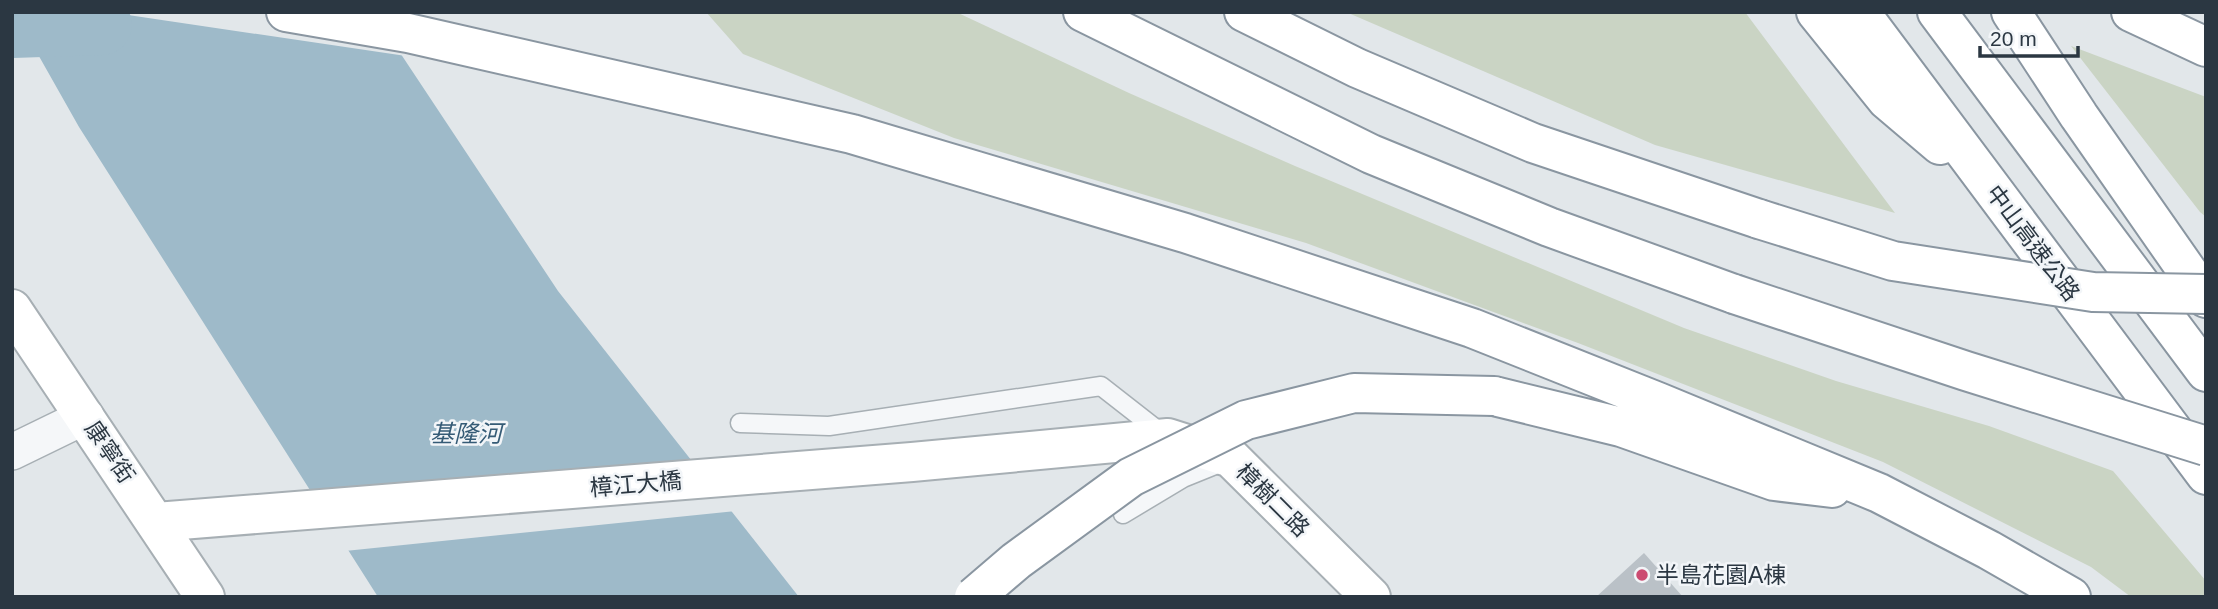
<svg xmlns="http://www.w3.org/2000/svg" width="2218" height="609" viewBox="0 0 2218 609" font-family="Arial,'Noto Sans TC',sans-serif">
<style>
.green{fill:#cad4c4}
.water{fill:#9ebac9}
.pier{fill:#e2e7ea}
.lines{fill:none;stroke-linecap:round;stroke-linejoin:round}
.river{stroke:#9ebac9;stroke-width:60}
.building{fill:#bac1c7}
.lane-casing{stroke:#a7afb4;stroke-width:21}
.street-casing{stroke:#a7afb4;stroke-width:38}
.secondary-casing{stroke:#a7afb4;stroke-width:42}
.highway-casing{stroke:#8a96a1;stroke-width:42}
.lane{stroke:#f5f7f9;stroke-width:18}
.street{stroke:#f5f7f9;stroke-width:35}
.secondary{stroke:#fff;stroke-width:38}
.highway{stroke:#fff;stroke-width:38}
.highway-bridge-casing{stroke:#8a96a1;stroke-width:42;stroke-linecap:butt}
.highway-bridge{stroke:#fff;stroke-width:38}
.poi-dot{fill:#cc4b71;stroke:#f2f5f8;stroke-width:2.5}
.labels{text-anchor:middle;stroke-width:5;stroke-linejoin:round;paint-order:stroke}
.street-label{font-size:23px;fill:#2b3742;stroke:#f2f5f8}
.poi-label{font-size:23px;fill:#2b3742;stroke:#f2f5f8;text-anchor:start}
.water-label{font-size:24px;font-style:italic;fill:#355b76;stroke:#f2f5f8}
</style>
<rect width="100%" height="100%" fill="#e2e7ea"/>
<path class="green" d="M 706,12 L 956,12 L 1129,93 L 1295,166 L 1684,328 L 1836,381 L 1989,426 L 2113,471 L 2206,581 L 2206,597 L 2131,597 L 2091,567 L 1883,462 L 1578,343 L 1306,243 L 954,138 L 743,54 Z
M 1346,12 L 1745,12 L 1895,213 L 1655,145 Z
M 2071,46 L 2206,97 L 2206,217 L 2200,212 Z"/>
<path class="water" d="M 14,12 L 373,12 L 558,291 L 799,597 L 378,597 L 79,127 Z"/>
<path class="pier" d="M 108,12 L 377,12 L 406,56 L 155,19 Z
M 698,463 L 736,511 L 345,551 L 310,497 Z"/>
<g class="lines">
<path class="river" d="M 12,28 L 102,25"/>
</g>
<path class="building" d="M 1644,553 L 1683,597 L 1596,597 Z"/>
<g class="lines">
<defs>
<path id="lane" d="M 740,423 L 829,426 L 1101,386 L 1165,436
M 1123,514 L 1183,478 L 1225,461"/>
<path id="street" d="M 12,452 L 86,416"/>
<path id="secondary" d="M 12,309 L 205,597
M 156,522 L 912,462 L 1168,438 L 1231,458 L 1371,597"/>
<path id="highway" d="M 286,12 L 408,33 L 852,134 L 1185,233 L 1472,328 L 1658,402 L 1879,493 L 1989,550 L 2071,597
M 1083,12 L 1371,154 L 1549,227 L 1734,294
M 1244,12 L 1357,68 L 1533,143 L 1759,219
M 1816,12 L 1887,100 L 1940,145
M 1860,12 L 2206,475
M 1937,12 L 2206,372
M 2011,12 L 2079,116 L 2206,298
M 2131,12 L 2206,47
M 1494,396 L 1621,427 L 1774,481 L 1832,488"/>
</defs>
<use href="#lane" class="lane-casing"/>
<use href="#street" class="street-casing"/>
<use href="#secondary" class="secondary-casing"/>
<use href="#highway" class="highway-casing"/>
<use href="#lane" class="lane"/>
<use href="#street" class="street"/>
<use href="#secondary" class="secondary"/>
<use href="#highway" class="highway"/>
<defs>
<path id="highway-bridge" d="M 1759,219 L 1893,261 L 2093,292 L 2206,294
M 1734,294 L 1966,371 L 2206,446
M 974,597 L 1016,561 L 1131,477 L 1246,420 L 1354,393 L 1494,396"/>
</defs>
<use href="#highway-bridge" class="highway-bridge-casing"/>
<use href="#highway-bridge" class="highway-bridge"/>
</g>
<circle class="poi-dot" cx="1642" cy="575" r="7"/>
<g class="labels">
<g class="street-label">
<text transform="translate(2033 243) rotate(53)" y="8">中山高速公路</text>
<text transform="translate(110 452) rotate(56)" y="8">康寧街</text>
<text transform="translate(636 484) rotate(-5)" y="8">樟江大橋</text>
<text transform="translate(1273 500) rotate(45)" y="8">樟樹二路</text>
</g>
<g class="poi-label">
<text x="1656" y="583">半島花園A棟</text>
</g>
<g class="water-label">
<text x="466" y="442">基隆河</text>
</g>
</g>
<rect width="2218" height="609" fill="none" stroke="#2b3742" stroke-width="28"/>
<path d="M1980 46v10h98v-10" fill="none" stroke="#2b3742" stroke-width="3.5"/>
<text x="1990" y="46" font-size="21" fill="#2b3742" stroke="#f2f5f8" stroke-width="5" paint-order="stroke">20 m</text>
</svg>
